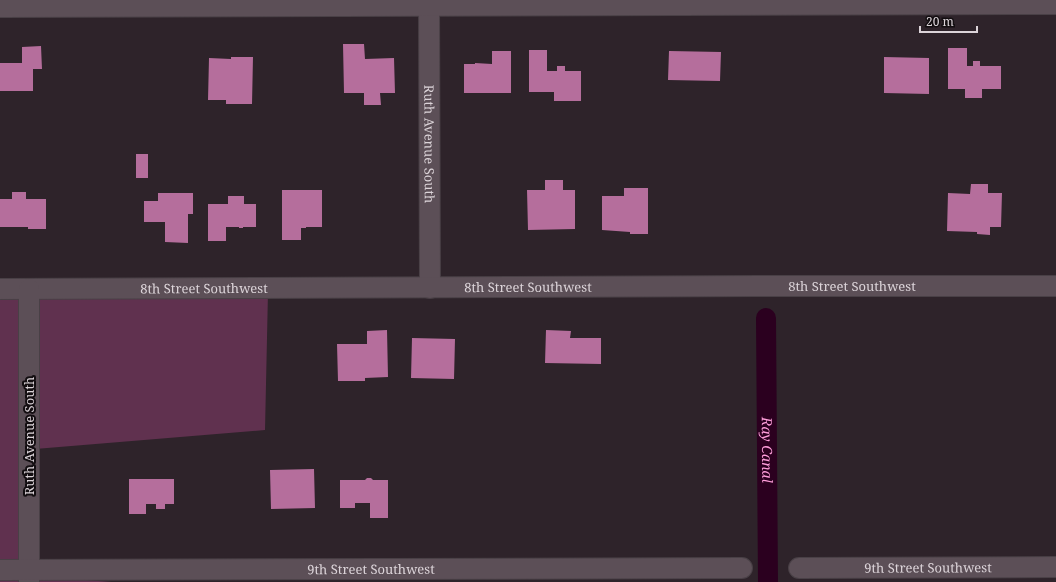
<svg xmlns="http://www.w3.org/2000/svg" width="1056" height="582" viewBox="0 0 1056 582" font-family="'Noto Serif',serif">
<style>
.green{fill:#60314f}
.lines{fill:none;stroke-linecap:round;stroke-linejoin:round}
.canal{stroke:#2b001f;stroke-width:20}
.building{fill:#b56e9c}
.street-casing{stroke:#494046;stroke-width:22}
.street{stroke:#5c4f57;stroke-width:20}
.labels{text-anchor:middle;stroke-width:4;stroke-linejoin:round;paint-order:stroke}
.street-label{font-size:13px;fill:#dcd4d9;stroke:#130e11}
.water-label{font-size:14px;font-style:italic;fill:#fe9dda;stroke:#130e11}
</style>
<rect width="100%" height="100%" fill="#2e232a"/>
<path class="green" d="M 0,289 L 268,292 L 265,430 L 35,449 L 32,576 L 112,582 L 0,582 Z"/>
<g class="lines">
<path class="canal" id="s1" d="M 766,318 L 768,582"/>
</g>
<path class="building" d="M 343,44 L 364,44 L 365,59 L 394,58 L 395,93 L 380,93 L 381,105 L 364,105 L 364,93 L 344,93 Z
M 41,46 L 42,69 L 33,69 L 33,91 L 0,91 L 0,63 L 22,63 L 22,47 Z
M 948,48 L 967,48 L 967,66 L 973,66 L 973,61 L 980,61 L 980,66 L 1001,66 L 1001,89 L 982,89 L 982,98 L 965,98 L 965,89 L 948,89 Z
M 529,50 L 547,50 L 547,71 L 557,71 L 557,66 L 565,66 L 565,71 L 581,71 L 581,101 L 554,101 L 554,92 L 529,92 Z
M 492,51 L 511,51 L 511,93 L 464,93 L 464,64 L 475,64 L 475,63 L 492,64 Z
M 669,51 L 721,52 L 720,81 L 668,80 Z
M 231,57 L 253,57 L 252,104 L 226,104 L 226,100 L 208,100 L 209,58 L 231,59 Z
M 884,57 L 929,58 L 929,94 L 884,93 Z
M 136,154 L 148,154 L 148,178 L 136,178 Z
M 545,180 L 563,180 L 563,190 L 575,190 L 575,229 L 528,230 L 527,190 L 545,190 Z
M 971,184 L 988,184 L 988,193 L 1002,193 L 1001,227 L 990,227 L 990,235 L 977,234 L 977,232 L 947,231 L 948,193 L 970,194 Z
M 624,188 L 648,188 L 648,234 L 630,234 L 630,232 L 602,230 L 602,196 L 624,196 Z
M 282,190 L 322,190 L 322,227 L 306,227 L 306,228 L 301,228 L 301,240 L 282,240 Z
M 12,192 L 26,192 L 26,199 L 46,199 L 46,229 L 28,229 L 28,227 L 0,227 L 0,199 L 12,199 Z
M 158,193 L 193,193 L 193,214 L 188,214 L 188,243 L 165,242 L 165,222 L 144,222 L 144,201 L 158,201 Z
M 228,196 L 244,196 L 244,204 L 256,204 L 256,227 L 243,227 L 243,228 L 239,228 L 239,227 L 226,227 L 226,241 L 208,241 L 208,204 L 228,204 Z
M 387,330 L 388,377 L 365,378 L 365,381 L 338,381 L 337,344 L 367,344 L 367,331 Z
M 546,330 L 571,331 L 570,338 L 601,338 L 601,364 L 545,363 Z
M 412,338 L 455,339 L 454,379 L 411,378 Z
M 314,469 L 315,508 L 271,509 L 270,470 Z
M 367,478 L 371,478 L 373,480 L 388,480 L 388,518 L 370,518 L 370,503 L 355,503 L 355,508 L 340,508 L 340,480 L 365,480 Z
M 129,479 L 174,479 L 174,504 L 165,504 L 165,509 L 156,509 L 156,504 L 146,504 L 146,514 L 129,514 Z"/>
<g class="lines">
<defs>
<g id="street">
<path id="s2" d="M 429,0 L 430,288"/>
<path d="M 0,7 L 1056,4"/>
<path id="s3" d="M 0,289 L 760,286 L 1056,286"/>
<path d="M 29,289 L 29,582"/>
<path id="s4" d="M 799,568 L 1056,567"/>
<path id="s5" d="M 0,570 L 742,568"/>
</g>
</defs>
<use href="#street" class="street-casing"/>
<use href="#street" class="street"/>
</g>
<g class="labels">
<g class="street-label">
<text dy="5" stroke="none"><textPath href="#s2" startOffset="144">Ruth Avenue South</textPath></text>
<text dy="5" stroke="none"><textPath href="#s3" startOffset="852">8th Street Southwest</textPath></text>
<text dy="5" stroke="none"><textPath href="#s3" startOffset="528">8th Street Southwest</textPath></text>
<text dy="5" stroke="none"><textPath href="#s3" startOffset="204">8th Street Southwest</textPath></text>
<text transform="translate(29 436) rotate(-90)" y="5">Ruth Avenue South</text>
<text dy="5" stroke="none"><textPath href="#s4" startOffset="129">9th Street Southwest</textPath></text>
<text dy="5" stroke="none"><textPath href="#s5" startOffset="371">9th Street Southwest</textPath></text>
</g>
<g class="water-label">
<text dy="5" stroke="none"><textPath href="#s1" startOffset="132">Ray Canal</textPath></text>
</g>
</g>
<path d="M920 26v6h57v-6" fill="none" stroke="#dcd4d9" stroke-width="2"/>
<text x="926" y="26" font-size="12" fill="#dcd4d9" stroke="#130e11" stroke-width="3" paint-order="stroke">20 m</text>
</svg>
